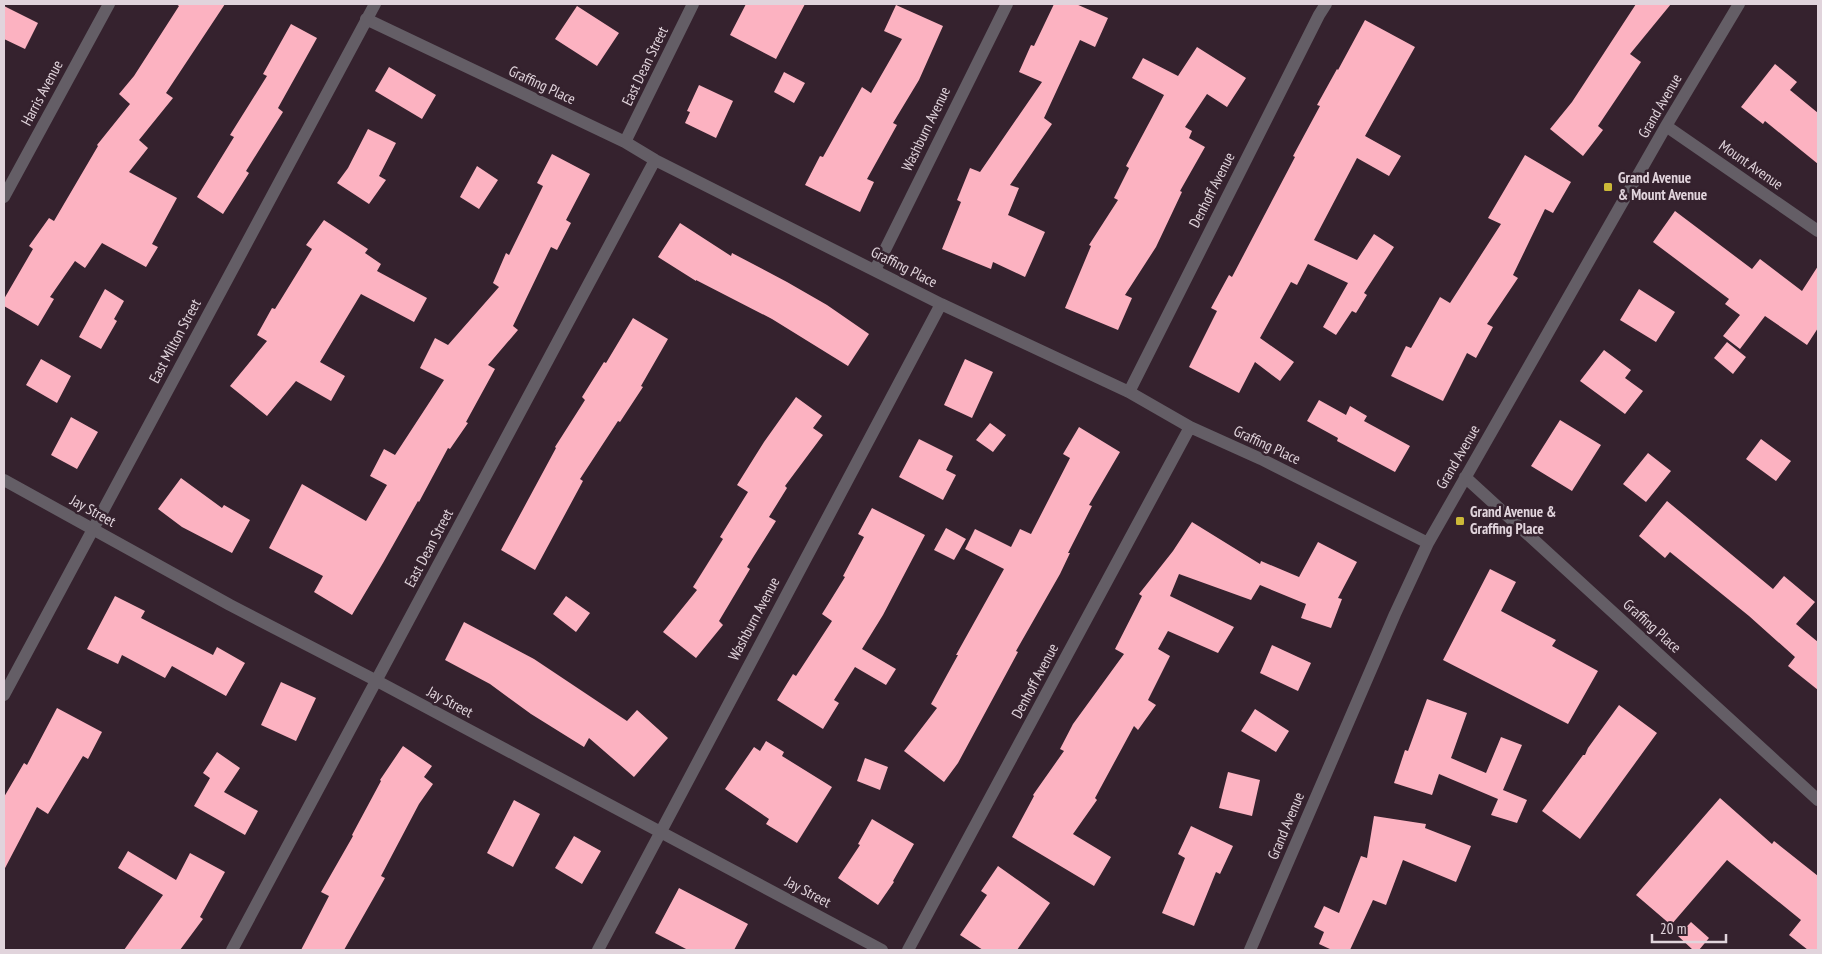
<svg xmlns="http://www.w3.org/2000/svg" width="1822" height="954" viewBox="0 0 1822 954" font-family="'PT Sans Narrow',sans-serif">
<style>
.building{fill:#fcb2c1}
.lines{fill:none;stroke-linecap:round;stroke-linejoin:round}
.minor{stroke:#645e66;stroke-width:12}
.poi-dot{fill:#ccb938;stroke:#35222e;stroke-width:2}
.labels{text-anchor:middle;stroke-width:5;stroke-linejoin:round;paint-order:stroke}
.street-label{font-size:15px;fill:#e1d4dc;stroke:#35222e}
.poi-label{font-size:15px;font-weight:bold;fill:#e1d4dc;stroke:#35222e;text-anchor:start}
</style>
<rect width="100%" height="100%" fill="#35222e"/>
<path class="building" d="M 176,4 L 225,4 L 166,93 L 173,98 L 139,140 L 148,148 L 129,172 L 177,198 L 152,244 L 158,247 L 146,267 L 102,243 L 85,268 L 75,261 L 50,297 L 54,299 L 38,326 L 4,306 L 4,299 L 33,249 L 29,246 L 49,218 L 54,221 L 98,146 L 97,145 L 130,104 L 119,94 L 134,76 L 179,6 Z
M 746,4 L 805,4 L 776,59 L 730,35 Z
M 1054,4 L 1076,4 L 1108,18 L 1095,47 L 1080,40 L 1044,118 L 1052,124 L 1010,185 L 1019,188 L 1008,215 L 1045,232 L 1025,277 L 993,262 L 991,269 L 942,249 L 961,202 L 957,200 L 970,168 L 980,172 L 1042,82 L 1019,72 L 1031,45 L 1034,46 Z
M 1636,4 L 1671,4 L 1630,54 L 1641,62 L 1598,126 L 1603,130 L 1583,156 L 1550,129 L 1572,102 Z
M 896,5 L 943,26 L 919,80 L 893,123 L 897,125 L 867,179 L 874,182 L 860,212 L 805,185 L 820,156 L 823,157 L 862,87 L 871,93 L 902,39 L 884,31 Z
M 4,6 L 38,23 L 25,49 L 4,39 Z
M 577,6 L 619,33 L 597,66 L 555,39 Z
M 1365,20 L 1415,47 L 1365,136 L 1401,156 L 1389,176 L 1357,158 L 1314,240 L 1357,260 L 1374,234 L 1394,247 L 1364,293 L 1367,295 L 1356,313 L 1352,311 L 1336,335 L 1323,327 L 1348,283 L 1308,264 L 1297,285 L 1291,282 L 1260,338 L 1294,362 L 1280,381 L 1255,362 L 1239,393 L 1189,367 L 1217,311 L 1211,308 L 1229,275 L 1232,277 L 1295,157 L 1293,156 L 1320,106 L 1317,105 L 1337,69 L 1338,70 Z
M 291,24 L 317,38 L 278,108 L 283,112 L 246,171 L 249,173 L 223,214 L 197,197 L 234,137 L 230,135 L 267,76 L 263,74 Z
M 1197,47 L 1246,78 L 1227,107 L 1207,94 L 1185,127 L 1192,131 L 1189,138 L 1205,147 L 1180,191 L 1182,192 L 1156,247 L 1125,295 L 1132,298 L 1118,330 L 1065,308 L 1091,246 L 1089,245 L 1118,200 L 1114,198 L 1129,168 L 1126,166 L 1164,95 L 1132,78 L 1143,58 L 1178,76 Z
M 1775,64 L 1797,82 L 1790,90 L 1818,113 L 1818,164 L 1765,121 L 1763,124 L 1741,107 Z
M 389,67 L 436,95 L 422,119 L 375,91 Z
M 784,72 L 805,83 L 794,103 L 774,92 Z
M 699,85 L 733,101 L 716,138 L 685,123 L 690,112 L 687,111 Z
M 368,129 L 396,143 L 379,176 L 386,180 L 369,204 L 337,183 L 348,168 Z
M 552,154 L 590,174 L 566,220 L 571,223 L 557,250 L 551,247 L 513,326 L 518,330 L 488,365 L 495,369 L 466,422 L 468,423 L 450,449 L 448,448 L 419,502 L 418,501 L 383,563 L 352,615 L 314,592 L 323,576 L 269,548 L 302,484 L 366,521 L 387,485 L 370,476 L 384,449 L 395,455 L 444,380 L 420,368 L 435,338 L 448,345 L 499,287 L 493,283 L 506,253 L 509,255 L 543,186 L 537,183 Z
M 1525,155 L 1571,182 L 1553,213 L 1545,209 L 1513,275 L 1518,278 L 1487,324 L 1493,327 L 1476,358 L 1467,353 L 1443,401 L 1391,376 L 1406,346 L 1411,348 L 1440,297 L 1450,303 L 1501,224 L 1488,218 Z
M 477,166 L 498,180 L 479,209 L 460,197 Z
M 1675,211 L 1752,269 L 1760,259 L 1802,291 L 1818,266 L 1818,328 L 1807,345 L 1765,316 L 1740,349 L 1723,336 L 1740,315 L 1725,304 L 1729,299 L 1653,242 Z
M 324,220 L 368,249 L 365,253 L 381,264 L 377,271 L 427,298 L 414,322 L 361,294 L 320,362 L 345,376 L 331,401 L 296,381 L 267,416 L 230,386 L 267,341 L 257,335 L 272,308 L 275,309 L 312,249 L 306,245 Z
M 680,223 L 731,256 L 732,253 L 787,282 L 827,305 L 869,334 L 848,366 L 772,319 L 696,280 L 696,281 L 658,257 Z
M 105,289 L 124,301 L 114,319 L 117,321 L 101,349 L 79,337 Z
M 1639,289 L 1675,312 L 1656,342 L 1620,320 Z
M 633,318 L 668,339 L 641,386 L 643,387 L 620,422 L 618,421 L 580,479 L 583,481 L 535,570 L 501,550 L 556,448 L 555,447 L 585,400 L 582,397 L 604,362 L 606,363 Z
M 1727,342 L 1746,357 L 1733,374 L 1714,358 Z
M 1604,350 L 1631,370 L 1625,378 L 1643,391 L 1625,414 L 1580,381 Z
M 41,359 L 71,376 L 57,403 L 26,385 Z
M 965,359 L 993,372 L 972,418 L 944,405 Z
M 796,397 L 822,416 L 813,428 L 823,435 L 785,486 L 787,488 L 769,517 L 776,521 L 747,567 L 750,569 L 719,621 L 723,625 L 696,658 L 663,632 L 697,590 L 693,587 L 723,539 L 720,537 L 748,492 L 737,485 L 764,442 Z
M 1319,400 L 1346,415 L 1350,406 L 1367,416 L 1364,421 L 1410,446 L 1395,472 L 1337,441 L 1338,438 L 1307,421 Z
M 71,417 L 98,432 L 77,469 L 51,455 Z
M 1560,420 L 1601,445 L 1572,491 L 1531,466 Z
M 990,423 L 1006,435 L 993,452 L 976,440 Z
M 1079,427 L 1120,452 L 1089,505 L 1092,506 L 1068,553 L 1070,553 L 1060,574 L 1016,651 L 1018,652 L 958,763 L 944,782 L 904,751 L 937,708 L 931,704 L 958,655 L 956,655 L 1004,569 L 965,549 L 975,529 L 1011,547 L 1020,529 L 1031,534 L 1070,458 L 1063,454 Z
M 919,439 L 953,456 L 946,470 L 956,475 L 943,500 L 899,477 Z
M 1761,439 L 1791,461 L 1776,481 L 1746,459 Z
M 1648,453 L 1671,471 L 1646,502 L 1623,484 Z
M 181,478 L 222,508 L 224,505 L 250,520 L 232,553 L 182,527 L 158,509 Z
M 1667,501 L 1773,589 L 1784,576 L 1815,602 L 1796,624 L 1818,642 L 1818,690 L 1788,666 L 1795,657 L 1749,616 L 1670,552 L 1665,558 L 1639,536 Z
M 872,508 L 925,535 L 883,615 L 862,649 L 896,669 L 886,685 L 855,667 L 834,700 L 839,703 L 823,729 L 777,700 L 793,674 L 796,676 L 832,621 L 822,614 L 845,577 L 843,576 L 864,537 L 858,534 Z
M 1192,522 L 1260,564 L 1261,561 L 1299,577 L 1318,542 L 1357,562 L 1338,598 L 1342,599 L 1331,628 L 1301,618 L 1306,604 L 1260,585 L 1251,600 L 1179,574 L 1170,596 L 1234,627 L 1218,653 L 1168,631 L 1158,649 L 1170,656 L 1148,700 L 1156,705 L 1138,730 L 1134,726 L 1095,798 L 1097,800 L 1073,834 L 1111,857 L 1094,886 L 1012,837 L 1034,796 L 1033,795 L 1064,751 L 1060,749 L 1073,724 L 1124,654 L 1115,649 L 1142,596 L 1139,594 L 1173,551 Z
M 946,528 L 966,539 L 954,560 L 934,550 Z
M 1490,569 L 1516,582 L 1501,611 L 1556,640 L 1552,646 L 1598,671 L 1568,724 L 1443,660 Z
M 115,596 L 145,611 L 141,618 L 213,655 L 217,647 L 245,663 L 226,696 L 172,666 L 165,678 L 122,655 L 118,664 L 87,649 Z
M 566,596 L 590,613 L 576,632 L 553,614 Z
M 464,622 L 534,659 L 627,721 L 637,710 L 668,738 L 634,777 L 589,738 L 584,747 L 531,714 L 490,684 L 445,660 Z
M 1272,645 L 1311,663 L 1298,691 L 1260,673 Z
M 281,682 L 316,698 L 296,741 L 261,725 Z
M 1427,699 L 1467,713 L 1451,758 L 1486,773 L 1501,737 L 1522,745 L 1503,790 L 1527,800 L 1517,823 L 1491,815 L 1498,799 L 1439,774 L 1432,795 L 1394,783 L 1405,750 L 1408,751 Z
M 1619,705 L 1657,733 L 1580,839 L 1542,811 L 1583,755 L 1585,755 L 1588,748 Z
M 57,708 L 102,732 L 88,759 L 83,756 L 48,814 L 37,807 L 4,870 L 4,797 L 24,763 L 27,765 Z
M 1255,709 L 1289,731 L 1276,752 L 1241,731 Z
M 766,741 L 784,752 L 782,756 L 832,787 L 797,843 L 766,824 L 769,819 L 725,789 L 754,747 L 760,751 Z
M 403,746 L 432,766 L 424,777 L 433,784 L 419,804 L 381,876 L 385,878 L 344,950 L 301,950 L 329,896 L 321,892 L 353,836 L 352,835 L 381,781 L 380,780 Z
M 217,752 L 240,768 L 224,792 L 258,811 L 245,835 L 194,806 L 210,778 L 203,773 Z
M 865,758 L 888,767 L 880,790 L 857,781 Z
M 1228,772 L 1260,780 L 1252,816 L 1219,808 Z
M 1720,798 L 1772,844 L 1774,841 L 1818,876 L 1818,950 L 1808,950 L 1789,935 L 1801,920 L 1727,860 L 1671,925 L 1636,895 Z
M 514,800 L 540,814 L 513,867 L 487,853 Z
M 1374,816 L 1426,824 L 1425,828 L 1471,846 L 1456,882 L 1403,860 L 1386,905 L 1373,900 L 1350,950 L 1332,950 L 1319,944 L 1324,932 L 1314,927 L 1324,906 L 1339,913 L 1361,856 L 1367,858 Z
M 872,819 L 914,844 L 893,881 L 894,882 L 878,905 L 838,878 L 860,845 L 858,844 Z
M 1191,826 L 1233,846 L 1220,874 L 1216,872 L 1194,926 L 1162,913 L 1185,858 L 1178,854 Z
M 574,836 L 601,851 L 582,884 L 555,868 Z
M 128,851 L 176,880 L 190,853 L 225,872 L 200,917 L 203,919 L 180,950 L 124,950 L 163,895 L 118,868 Z
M 998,866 L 1050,903 L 1017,950 L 983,950 L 960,935 L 987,895 L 981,891 Z
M 679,888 L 748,924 L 734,950 L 688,950 L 655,933 Z
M 1691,922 L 1709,938 L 1699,950 L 1693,950 L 1678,936 Z"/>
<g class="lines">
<path class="minor" d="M 366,19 L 625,142 L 655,160 L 941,304 L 1129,392 L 1190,427 L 1261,459 L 1428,543
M 1666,126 L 1818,231
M 625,142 L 693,4
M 4,197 L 109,4
M 875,270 L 1007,4
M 1129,392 L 1319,15 L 1326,4
M 1465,477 L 1818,800
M 4,480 L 230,605 L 377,681 L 882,950
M 4,695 L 375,4
M 232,950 L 655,160
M 598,950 L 941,304
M 908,950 L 1190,427
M 1250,950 L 1395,614 L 1428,543 L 1666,126 L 1739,4"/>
</g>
<g class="poi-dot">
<rect x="1603" y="182" width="10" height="10" rx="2.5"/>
<rect x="1455" y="516" width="10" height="10" rx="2.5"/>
</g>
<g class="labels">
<g class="street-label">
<text transform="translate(645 66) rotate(-64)" y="5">East Dean Street</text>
<text transform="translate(542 85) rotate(25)" y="5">Graffing Place</text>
<text transform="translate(42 93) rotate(-62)" y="5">Harris Avenue</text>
<text transform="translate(1660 106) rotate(-60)" y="5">Grand Avenue</text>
<text transform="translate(926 129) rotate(-64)" y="5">Washburn Avenue</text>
<text transform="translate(1751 165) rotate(35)" y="5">Mount Avenue</text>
<text transform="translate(1212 190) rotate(-63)" y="5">Denhoff Avenue</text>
<text transform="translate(904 267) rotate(27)" y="5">Graffing Place</text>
<text transform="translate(175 341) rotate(-62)" y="5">East Milton Street</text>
<text transform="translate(1267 445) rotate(25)" y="5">Graffing Place</text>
<text transform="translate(1458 457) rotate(-60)" y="5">Grand Avenue</text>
<text transform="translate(93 511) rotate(29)" y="5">Jay Street</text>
<text transform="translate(429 548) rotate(-62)" y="5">East Dean Street</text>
<text transform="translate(754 619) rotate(-62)" y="5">Washburn Avenue</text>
<text transform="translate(1652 626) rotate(42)" y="5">Graffing Place</text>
<text transform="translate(1035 681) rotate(-62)" y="5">Denhoff Avenue</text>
<text transform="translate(450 702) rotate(28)" y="5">Jay Street</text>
<text transform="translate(1286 826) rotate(-67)" y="5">Grand Avenue</text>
<text transform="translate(808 892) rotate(28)" y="5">Jay Street</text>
</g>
<g class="poi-label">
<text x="1618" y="183">Grand Avenue<tspan x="1618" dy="17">&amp; Mount Avenue</tspan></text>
<text x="1470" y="517">Grand Avenue &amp;<tspan x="1470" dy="17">Graffing Place</tspan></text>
</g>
</g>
<rect width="1822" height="954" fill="none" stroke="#e1d4dc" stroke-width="10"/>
<path d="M1652 934v8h74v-8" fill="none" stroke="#e1d4dc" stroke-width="2.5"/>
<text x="1660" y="934" font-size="15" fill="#e1d4dc" stroke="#35222e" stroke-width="4" paint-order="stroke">20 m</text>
</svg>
